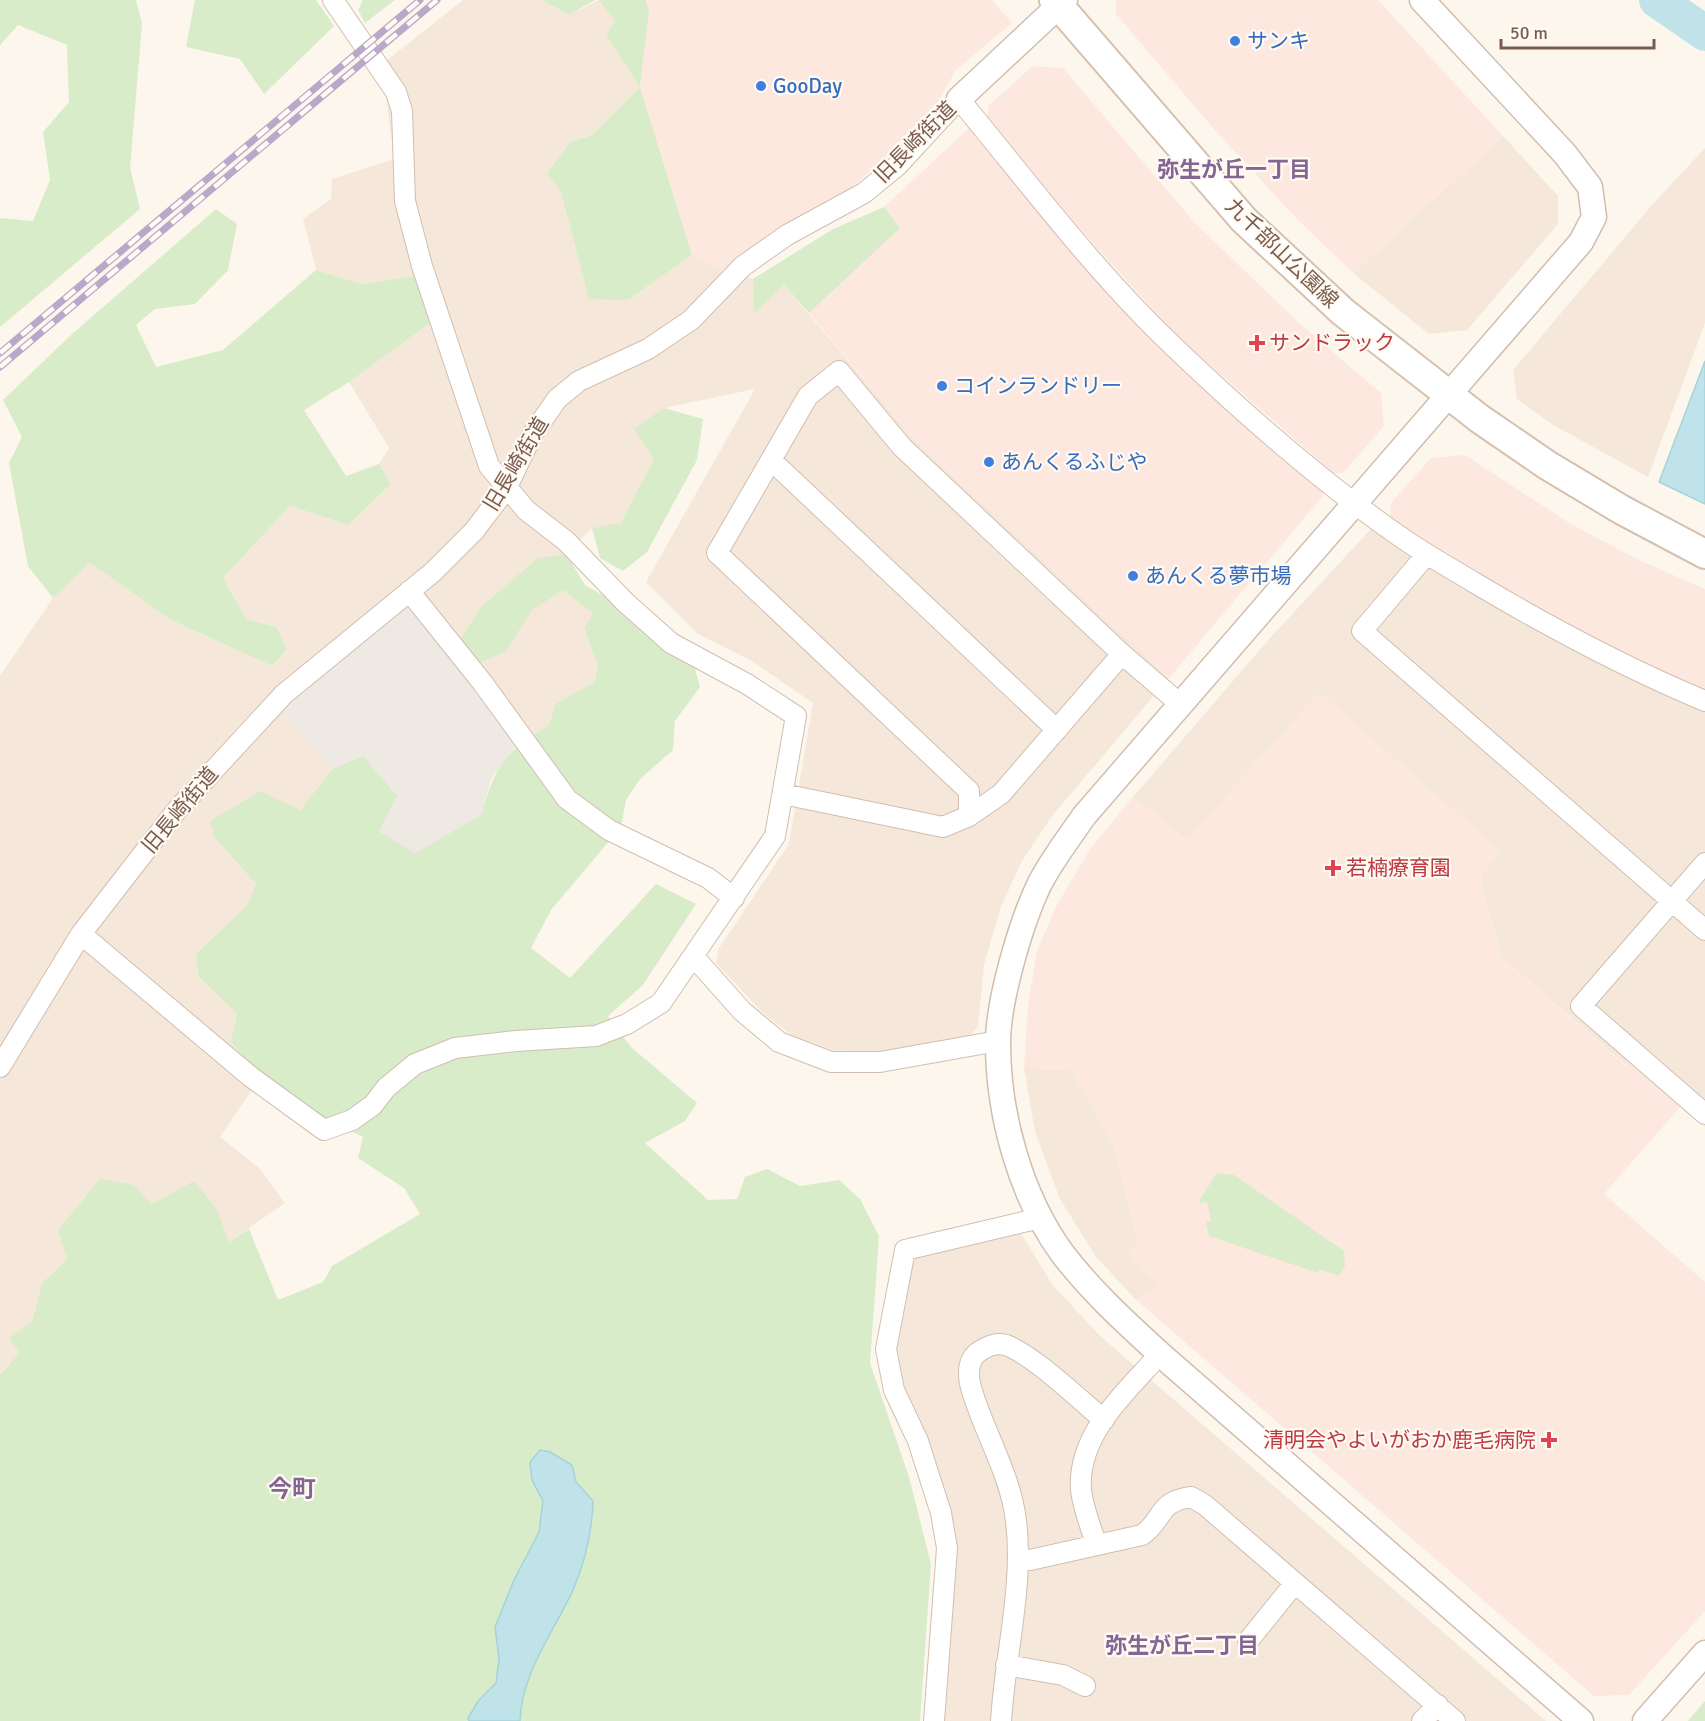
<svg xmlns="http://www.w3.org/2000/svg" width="1705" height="1721" viewBox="0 0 1705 1721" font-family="Signika,'Noto Sans JP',sans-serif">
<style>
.residential{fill:#f5e8da}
.commercial{fill:#fde8e0}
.industrial{fill:#efe9e4}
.green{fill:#d8ecc9}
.water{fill:#bfe3e8;stroke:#a5d3da;stroke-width:1.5}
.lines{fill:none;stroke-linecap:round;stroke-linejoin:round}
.river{stroke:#bfe3e8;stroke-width:36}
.minor-casing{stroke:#d1beb0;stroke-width:22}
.tertiary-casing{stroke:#d1beb0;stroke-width:27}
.secondary-casing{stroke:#d6c0b0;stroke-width:32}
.minor{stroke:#fff;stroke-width:20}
.tertiary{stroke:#fff;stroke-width:24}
.secondary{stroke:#fff;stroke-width:28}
.rail-casing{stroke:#b9a8c9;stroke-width:7}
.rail{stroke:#fffaf3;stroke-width:4.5;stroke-dasharray:14;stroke-linecap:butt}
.shop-dot{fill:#3f7fe0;stroke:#fffaf3;stroke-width:2}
.health-dot{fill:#e0444e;stroke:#fffaf3;stroke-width:2}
.labels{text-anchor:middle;stroke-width:4.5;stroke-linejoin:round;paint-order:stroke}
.shop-label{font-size:21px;fill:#366cbe;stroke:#fffaf3;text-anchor:start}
.street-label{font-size:21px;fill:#7a5c4d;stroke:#fffaf3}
.health-label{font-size:21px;fill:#be3a42;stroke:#fffaf3;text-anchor:start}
.neighbourhood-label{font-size:22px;font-weight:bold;fill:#846695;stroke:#fffaf3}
.quarter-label{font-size:24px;font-weight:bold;fill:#846695;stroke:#fffaf3}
</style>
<rect width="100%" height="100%" fill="#fdf6ec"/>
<path class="residential" d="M 463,0 L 542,0 L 569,15 L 599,0 L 615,21 L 606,35 L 640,87 L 592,135 L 570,142 L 547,173 L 561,192 L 589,298 L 628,300 L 692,255 L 722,271 L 753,279 L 754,312 L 784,285 L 916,441 L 1169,678 L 1052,816 L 1022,861 L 1001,906 L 984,965 L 978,1026 L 969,1037 L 881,1052 L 832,1050 L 792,1035 L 763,1013 L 716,963 L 719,948 L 789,844 L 813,703 L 750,660 L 698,634 L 646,582 L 755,389 L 664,408 L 655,459 L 621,524 L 592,528 L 566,554 L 585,585 L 593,613 L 584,630 L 598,665 L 594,682 L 555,704 L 549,725 L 518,743 L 279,710 L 332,769 L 300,810 L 215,838 L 256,884 L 247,905 L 196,954 L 198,976 L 237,1014 L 257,1072 L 254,1087 L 220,1137 L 259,1168 L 285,1203 L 229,1242 L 67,1259 L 42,1283 L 32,1321 L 10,1338 L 19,1353 L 0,1375 L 0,676 L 53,598 L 90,563 L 171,620 L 272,666 L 287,651 L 277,627 L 246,619 L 223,578 L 290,506 L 348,525 L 391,484 L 379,464 L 389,448 L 349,382 L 430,323 L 415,276 L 362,284 L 316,270 L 303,219 L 331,199 L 332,179 L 394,159 L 387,104 L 386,61 Z
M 1503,136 L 1558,196 L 1558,224 L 1467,330 L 1429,334 L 1353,273 Z
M 1705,148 L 1705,323 L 1648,477 L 1553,425 L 1517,399 L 1513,370 L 1652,205 Z
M 1391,516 L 1437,548 L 1526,601 L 1661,672 L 1705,691 L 1705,1127 L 1629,1061 L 1626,1065 L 1501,957 L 1480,877 L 1500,851 L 1319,693 L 1187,840 L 1133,797 L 1270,638 L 1370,530 Z
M 1024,1068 L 1071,1069 L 1112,1141 L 1139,1244 L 1129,1252 L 1160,1286 L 1136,1300 L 1096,1257 L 1060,1199 L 1035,1132 Z
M 1019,1230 L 1052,1284 L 1099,1335 L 1546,1721 L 938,1721 L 954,1557 L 900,1391 L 894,1349 L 910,1255 Z"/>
<path class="commercial" d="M 646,0 L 992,0 L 1012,23 L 956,70 L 939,100 L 879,164 L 846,192 L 774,230 L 722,271 L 692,255 L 640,87 L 649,11 Z
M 1116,0 L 1378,0 L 1503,136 L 1353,273 L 1297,219 L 1213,128 L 1116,14 Z
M 1033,66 L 1063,68 L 1195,223 L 1299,323 L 1381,393 L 1384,426 L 1343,473 L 1333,473 L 1176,335 L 1061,208 L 987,117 L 989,105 Z
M 969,128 L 1157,345 L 1233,414 L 1322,488 L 1323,496 L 1169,678 L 916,441 L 809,313 L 899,228 L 884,207 Z
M 1465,455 L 1571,524 L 1639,560 L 1705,589 L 1705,691 L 1661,672 L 1526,601 L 1437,548 L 1391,516 L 1390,504 L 1431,458 Z
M 1319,692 L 1500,851 L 1480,877 L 1501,957 L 1625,1065 L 1629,1061 L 1681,1106 L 1604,1194 L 1705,1282 L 1705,1611 L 1629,1695 L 1594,1696 L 1136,1300 L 1159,1286 L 1128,1252 L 1139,1244 L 1112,1141 L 1071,1069 L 1024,1068 L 1028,1006 L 1037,951 L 1057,905 L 1090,849 L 1133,797 L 1187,840 Z"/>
<path class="industrial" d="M 412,603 L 518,743 L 491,779 L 481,815 L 415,853 L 379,831 L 363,756 L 332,769 L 279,710 Z"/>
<path class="green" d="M 0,0 L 136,0 L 142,23 L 130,168 L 140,209 L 0,327 L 0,218 L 33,221 L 50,180 L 43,132 L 69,102 L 67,45 L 18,25 L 0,45 Z
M 195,0 L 316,0 L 334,26 L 264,94 L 240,59 L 186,47 Z
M 363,0 L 395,0 L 365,23 L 358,10 Z
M 542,0 L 595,0 L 569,15 Z
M 599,0 L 646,0 L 649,11 L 640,87 L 692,255 L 628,300 L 589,299 L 561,192 L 547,173 L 570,142 L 592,135 L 640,87 L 606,35 L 615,21 Z
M 884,207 L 900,228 L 809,313 L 784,285 L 754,314 L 753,279 L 833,229 Z
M 216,209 L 237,224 L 228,270 L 195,304 L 155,309 L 136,325 L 156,367 L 223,350 L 316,270 L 362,284 L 415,276 L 430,323 L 349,382 L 304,410 L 346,476 L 379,464 L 391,484 L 348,525 L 290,506 L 223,578 L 246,619 L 277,627 L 287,650 L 272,666 L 171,620 L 90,563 L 53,598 L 28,566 L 9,463 L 22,437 L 3,400 L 71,335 Z
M 664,408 L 703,419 L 697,460 L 647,552 L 623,571 L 600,558 L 592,528 L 621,523 L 654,459 L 634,429 Z
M 566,554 L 585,585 L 615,602 L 694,665 L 700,687 L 675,721 L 673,750 L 640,779 L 626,800 L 621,827 L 551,910 L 531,948 L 570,978 L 656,884 L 696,904 L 643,985 L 608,1016 L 631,1047 L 697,1103 L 685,1121 L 645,1143 L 708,1200 L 737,1199 L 745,1177 L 767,1169 L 800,1186 L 839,1180 L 860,1199 L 879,1236 L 870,1363 L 909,1477 L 931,1564 L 920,1721 L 520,1721 L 527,1678 L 573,1589 L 593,1501 L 576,1482 L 572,1466 L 532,1480 L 543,1501 L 539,1532 L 514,1580 L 495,1627 L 499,1659 L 496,1683 L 479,1700 L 468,1718 L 469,1721 L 0,1721 L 0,1375 L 19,1353 L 9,1338 L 32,1321 L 42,1283 L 67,1259 L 58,1230 L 100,1179 L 134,1185 L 152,1204 L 194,1181 L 216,1208 L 229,1242 L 249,1229 L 278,1300 L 323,1282 L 332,1266 L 420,1214 L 404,1188 L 358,1158 L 363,1137 C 310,1110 270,1087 231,1042 L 237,1014 L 198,976 L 196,954 L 247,905 L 256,884 L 215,838 L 210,821 L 260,791 L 300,810 L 332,769 L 363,756 L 397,796 L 379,831 L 415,853 L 481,815 C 495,766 505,751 549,725 L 555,704 L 594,682 L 598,665 L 584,629 L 593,613 L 563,590 L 532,610 L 506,651 L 479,663 L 459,641 L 481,607 L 538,558 Z
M 1217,1173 L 1234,1175 L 1344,1251 L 1345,1267 L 1339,1276 L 1319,1269 L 1318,1273 L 1209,1236 L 1206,1222 L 1211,1221 L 1207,1202 L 1200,1203 L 1200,1199 Z
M 1705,1701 L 1705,1721 L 1688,1721 Z"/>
<path class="water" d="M 1705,361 L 1705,504 L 1659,482 Z
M 540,1450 L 550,1452 L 572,1465 L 576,1482 L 593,1501 C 592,1532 585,1562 573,1590 C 553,1634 522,1671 520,1721 L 469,1721 L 468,1718 L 479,1700 L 496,1683 L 499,1659 L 495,1627 L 514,1580 L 539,1532 L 543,1501 L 532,1480 L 530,1462 Z"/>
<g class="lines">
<path class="river" d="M 1657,0 L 1705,33"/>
<defs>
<path id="minor" d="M 771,460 L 1057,730
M 1427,554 L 1362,631 L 1705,930
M 409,591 L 482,682 L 567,799 L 609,830 L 708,878 L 734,898
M 783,794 L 943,827 L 969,816 L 1001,794 L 1122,654 L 1180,704
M 969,816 L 969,791 L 717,553 L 808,396 L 839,371 L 902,447 L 1122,654
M 1705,863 L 1581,1006 L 1705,1114
M 81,934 L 251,1077 L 324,1130 L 352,1120 L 373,1105 L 386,1088 L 415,1064 L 455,1048 L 516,1041 L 596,1036 L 627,1024 L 661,1003 L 775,836 L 796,716 L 747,684 L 671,643 L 625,602 L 566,541 L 526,510 L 489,466 L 422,266 L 405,201 L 402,111 L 396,92 L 333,0
M 694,957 L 742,1011 L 779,1042 L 831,1062 L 880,1062 L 998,1041
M 0,1067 L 81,934 L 177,810 L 284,694 L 433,572 L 474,531 L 506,489 L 532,435 L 557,399 L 579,381 L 648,349 L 691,320 L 743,266 L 787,235 L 864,193 L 897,166 L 959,99 C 1028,182 1094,271 1173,346 C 1245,415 1322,483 1405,540 C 1427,555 1452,569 1475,583 C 1549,627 1626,668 1705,701
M 1096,1544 C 1091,1527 1083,1508 1081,1490 C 1077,1434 1126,1392 1160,1354
M 1018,1558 L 1030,1560 L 1142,1535 C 1165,1519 1156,1502 1191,1497 L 1205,1505 L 1455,1721
M 1248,1641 L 1295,1583
M 1006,1665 L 1063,1675 L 1085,1686
M 934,1721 L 947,1548 L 941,1513 L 918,1441 L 894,1390 L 886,1349 L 905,1250 L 1040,1218
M 1001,1721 C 1005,1655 1024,1586 1016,1521 C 1011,1476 985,1434 972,1391 C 968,1378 966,1363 977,1353 C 986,1347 995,1342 1006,1345 C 1032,1354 1081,1401 1104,1420
M 1422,1721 L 1438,1705"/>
<path id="tertiary" d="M 1422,0 L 1565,154 L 1590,187 L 1594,217 L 1581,242 L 1084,816 C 1069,838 1051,861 1039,885 C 1021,923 998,1000 998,1043 C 998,1114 1020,1195 1062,1253 C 1091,1291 1125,1322 1160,1354 L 1581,1721
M 959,99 L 1065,0
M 1645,1721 L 1705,1653"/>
<path id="secondary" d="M 1054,0 L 1244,220 L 1343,312 L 1480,419 L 1547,465 L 1622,510 L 1705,554"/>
</defs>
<use href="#minor" class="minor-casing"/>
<use href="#tertiary" class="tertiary-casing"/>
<use href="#secondary" class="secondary-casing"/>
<use href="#minor" class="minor"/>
<use href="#tertiary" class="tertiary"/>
<use href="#secondary" class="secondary"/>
<defs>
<path id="rail" d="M 0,353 L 420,0
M 0,367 L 437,0"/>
</defs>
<use href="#rail" class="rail-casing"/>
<use href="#rail" class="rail"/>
</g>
<g class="shop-dot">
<circle cx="1235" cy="41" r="6"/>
<circle cx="761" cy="86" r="6"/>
<circle cx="942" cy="386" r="6"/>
<circle cx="989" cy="462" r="6"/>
<circle cx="1133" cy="576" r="6"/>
</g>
<g class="health-dot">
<path d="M1254 334h6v6h6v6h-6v6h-6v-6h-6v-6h6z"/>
<path d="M1330 859h6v6h6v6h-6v6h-6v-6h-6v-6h6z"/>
<path d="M1546 1431h6v6h6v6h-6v6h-6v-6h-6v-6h6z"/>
</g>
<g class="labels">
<g class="shop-label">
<text x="1247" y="48">サンキ</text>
<text x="773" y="93">GooDay</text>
<text x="954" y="393">コインランドリー</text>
<text x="1001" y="469">あんくるふじや</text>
<text x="1145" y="583">あんくる夢市場</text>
</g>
<g class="street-label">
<text transform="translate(915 142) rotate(-45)" y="7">旧長崎街道</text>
<text transform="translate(1282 253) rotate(44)" y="7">九千部山公園線</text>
<text transform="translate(516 464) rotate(-59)" y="7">旧長崎街道</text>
<text transform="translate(180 810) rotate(-50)" y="7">旧長崎街道</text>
</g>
<g class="health-label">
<text x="1269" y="350">サンドラック</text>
<text x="1346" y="875">若楠療育園</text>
<text x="1536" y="1447" text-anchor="end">清明会やよいがおか鹿毛病院</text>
</g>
<g class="neighbourhood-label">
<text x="1234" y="177">弥生が丘一丁目</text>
<text x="1182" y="1653">弥生が丘二丁目</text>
</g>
<g class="quarter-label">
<text x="292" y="1497">今町</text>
</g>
</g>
<path d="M1501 39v9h153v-9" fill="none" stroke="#7a5c4d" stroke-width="3"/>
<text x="1510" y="39" font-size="18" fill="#7a5c4d" stroke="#fffaf3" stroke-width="4.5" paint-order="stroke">50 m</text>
</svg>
